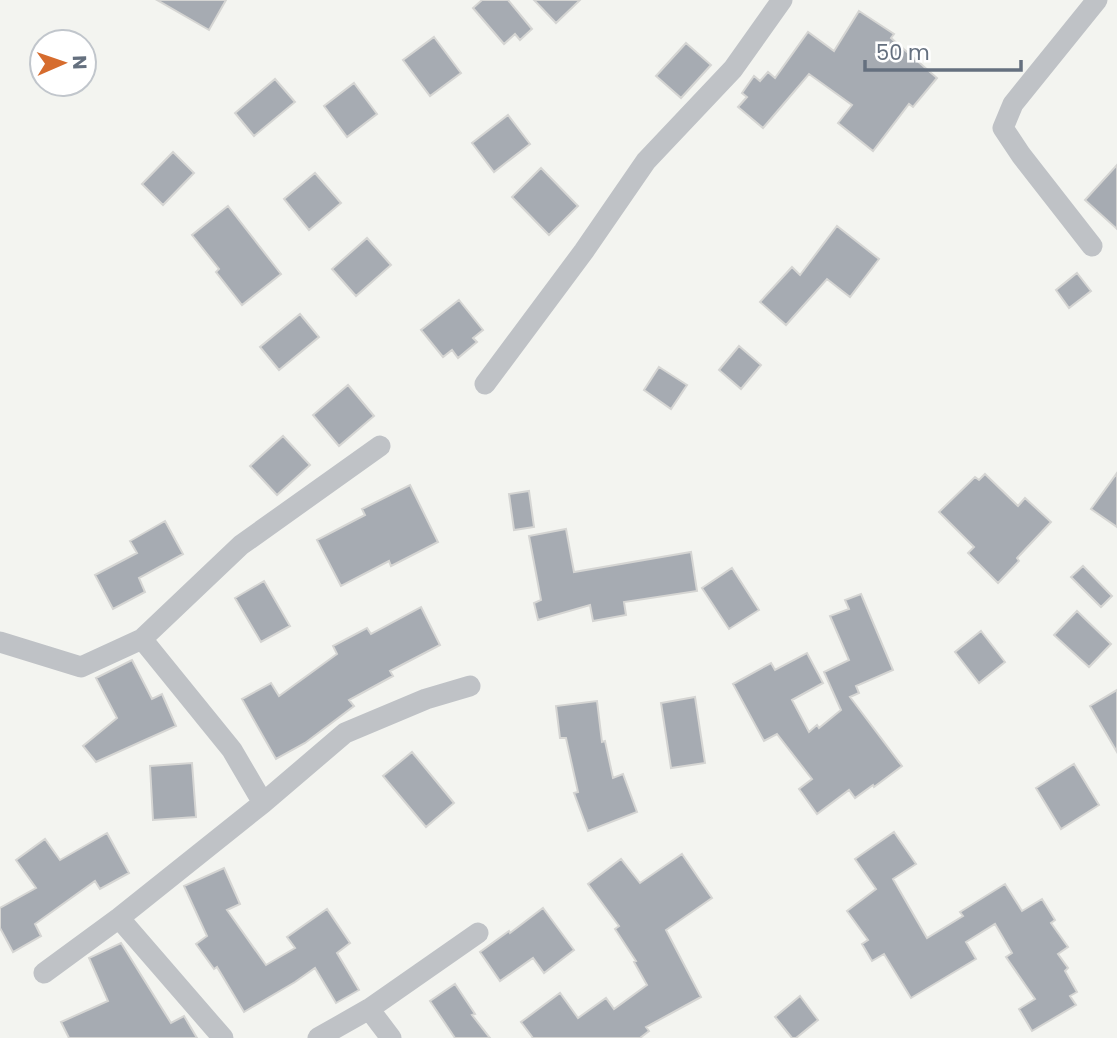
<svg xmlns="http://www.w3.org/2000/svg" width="1117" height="1038" viewBox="0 0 1117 1038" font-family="Poppins,sans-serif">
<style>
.building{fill:#a6abb2;stroke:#d5d5d3;stroke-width:2}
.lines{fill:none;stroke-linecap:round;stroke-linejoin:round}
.minor{stroke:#bfc2c6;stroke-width:21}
</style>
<rect width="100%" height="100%" fill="#f3f4f0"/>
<path class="building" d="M 157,0 L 226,0 L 209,30 Z
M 482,0 L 508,0 L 532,29 L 520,40 L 515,34 L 504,44 L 473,8 Z
M 534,0 L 580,0 L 556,23 Z
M 859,11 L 894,34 L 891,38 L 937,78 L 913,107 L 909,104 L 873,151 L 838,123 L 852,105 L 809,74 L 763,128 L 738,107 L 747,97 L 742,93 L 754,76 L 760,81 L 768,72 L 775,78 L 808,32 L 834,51 Z
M 434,37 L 461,73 L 430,96 L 403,60 Z
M 686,43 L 711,65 L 681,98 L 656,76 Z
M 275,79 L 295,102 L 254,136 L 235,113 Z
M 354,83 L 377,114 L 347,137 L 324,106 Z
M 508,115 L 530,144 L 494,172 L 472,143 Z
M 173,152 L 194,173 L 163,205 L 142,184 Z
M 1117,165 L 1117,229 L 1085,200 Z
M 541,168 L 578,206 L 549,235 L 512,197 Z
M 315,173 L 341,203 L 309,230 L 284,199 Z
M 228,206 L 281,274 L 242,305 L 216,272 L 219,269 L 192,235 Z
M 837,226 L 879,259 L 850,297 L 827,279 L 786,325 L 760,302 L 792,267 L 800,275 Z
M 367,238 L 391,265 L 356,296 L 332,269 Z
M 1077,273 L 1091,291 L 1069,308 L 1056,290 Z
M 459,300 L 483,330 L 473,338 L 477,342 L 458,358 L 452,350 L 443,357 L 421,330 Z
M 300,314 L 319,337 L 279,370 L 260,347 Z
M 739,346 L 761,365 L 741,389 L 719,370 Z
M 659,367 L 687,385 L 671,409 L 644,390 Z
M 348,385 L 374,416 L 339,446 L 313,415 Z
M 283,436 L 310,465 L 277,495 L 250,466 Z
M 1117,473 L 1117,527 L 1091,509 Z
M 985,474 L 1018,506 L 1025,498 L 1051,522 L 1017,558 L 1019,561 L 998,583 L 968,553 L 974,547 L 939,512 L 975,477 L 979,480 Z
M 410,485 L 438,542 L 391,566 L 389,561 L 341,586 L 317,540 L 365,515 L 362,509 Z
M 529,491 L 534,527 L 514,530 L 509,494 Z
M 165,521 L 183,554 L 139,578 L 145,592 L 113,609 L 95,575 L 137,553 L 130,541 Z
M 566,529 L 574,572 L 691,552 L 697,591 L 624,602 L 626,615 L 593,621 L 590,605 L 538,620 L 534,603 L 541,600 L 529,536 Z
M 1083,566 L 1112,596 L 1101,607 L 1071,577 Z
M 732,568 L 759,610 L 729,629 L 702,588 Z
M 264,581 L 290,626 L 261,642 L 235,598 Z
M 861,594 L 893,670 L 856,686 L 859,693 L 850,697 L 902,766 L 874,787 L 873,785 L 855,798 L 849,790 L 817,814 L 799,789 L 812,779 L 777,734 L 764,741 L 733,684 L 771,663 L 775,670 L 807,653 L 823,683 L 792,700 L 809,732 L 817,725 L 819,728 L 841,710 L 824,672 L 849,660 L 830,616 L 849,609 L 845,600 Z
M 421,607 L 440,645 L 390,671 L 393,676 L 349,700 L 354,706 L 305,743 L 276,759 L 242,699 L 271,683 L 279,696 L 337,654 L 333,646 L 367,628 L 371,634 Z
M 1077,611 L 1111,644 L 1089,667 L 1054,635 Z
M 981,631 L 1005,662 L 979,683 L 955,652 Z
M 132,660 L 152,699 L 162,694 L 176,726 L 96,762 L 83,746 L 117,718 L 96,678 Z
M 1117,690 L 1117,752 L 1090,706 Z
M 695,697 L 705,763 L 671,768 L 661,703 Z
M 597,701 L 602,742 L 605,741 L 613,778 L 623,774 L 637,812 L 588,831 L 574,793 L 578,792 L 566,738 L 560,738 L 556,706 Z
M 412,752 L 454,803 L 426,827 L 383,776 Z
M 192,763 L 196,817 L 153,820 L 150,766 Z
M 1074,764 L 1099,805 L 1061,829 L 1036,788 Z
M 894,832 L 916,864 L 893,879 L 927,938 L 963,916 L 960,912 L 1005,884 L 1022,911 L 1042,899 L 1055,920 L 1051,923 L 1068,947 L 1058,954 L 1068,968 L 1065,971 L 1077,992 L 1070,996 L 1076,1005 L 1032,1031 L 1019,1009 L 1035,999 L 1006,957 L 1012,953 L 995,924 L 966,942 L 976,959 L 911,998 L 884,954 L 872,961 L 862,944 L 868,940 L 847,911 L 876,889 L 855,859 Z
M 107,833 L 129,873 L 100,889 L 95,881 L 35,924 L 41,936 L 13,952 L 0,928 L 0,908 L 36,888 L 16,860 L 45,839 L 60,860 Z
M 682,854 L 712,898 L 666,930 L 701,997 L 646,1027 L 649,1031 L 640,1038 L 533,1038 L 521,1022 L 560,993 L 578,1018 L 606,998 L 614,1009 L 647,985 L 634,962 L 636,961 L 615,929 L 619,926 L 588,884 L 621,859 L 640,883 Z
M 224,868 L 240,904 L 227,910 L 266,965 L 295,948 L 287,937 L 327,909 L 350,943 L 337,953 L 359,990 L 336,1003 L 315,968 L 295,982 L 244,1012 L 217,967 L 214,969 L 196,944 L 207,936 L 184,886 Z
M 543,908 L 574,950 L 544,973 L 533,958 L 500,981 L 480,952 L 509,931 L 510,933 Z
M 121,943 L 171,1023 L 184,1016 L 197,1038 L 69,1038 L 61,1022 L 108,1001 L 89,958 Z
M 455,984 L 475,1014 L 472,1015 L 490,1038 L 455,1038 L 430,1001 Z
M 800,996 L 818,1020 L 796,1038 L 792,1038 L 775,1017 Z"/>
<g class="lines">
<path class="minor" d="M 1092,246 L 1021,155 L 1003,128 L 1013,104 L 1097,0
M 485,384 L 584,251 L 646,161 L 733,69 L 782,0
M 142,639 L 232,750 L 263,803
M 0,642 L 81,667 L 142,639 L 241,545 L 380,446
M 119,918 L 223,1038
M 44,973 L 119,918 L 263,803 L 345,733 L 426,699 L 470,686
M 369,1009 L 391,1038
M 318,1038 L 369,1009 L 478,933"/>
</g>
<g transform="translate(63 63) rotate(88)"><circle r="33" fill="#ffffff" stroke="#c1c6cc" stroke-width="2"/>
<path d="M0-5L12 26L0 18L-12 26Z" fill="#d66c2e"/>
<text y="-10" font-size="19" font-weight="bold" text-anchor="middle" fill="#65707f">N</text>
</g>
<path d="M865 60v10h156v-10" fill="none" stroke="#65707f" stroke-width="3.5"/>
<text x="876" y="60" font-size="21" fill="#65707f" stroke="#ffffff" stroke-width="5" paint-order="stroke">50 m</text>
</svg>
